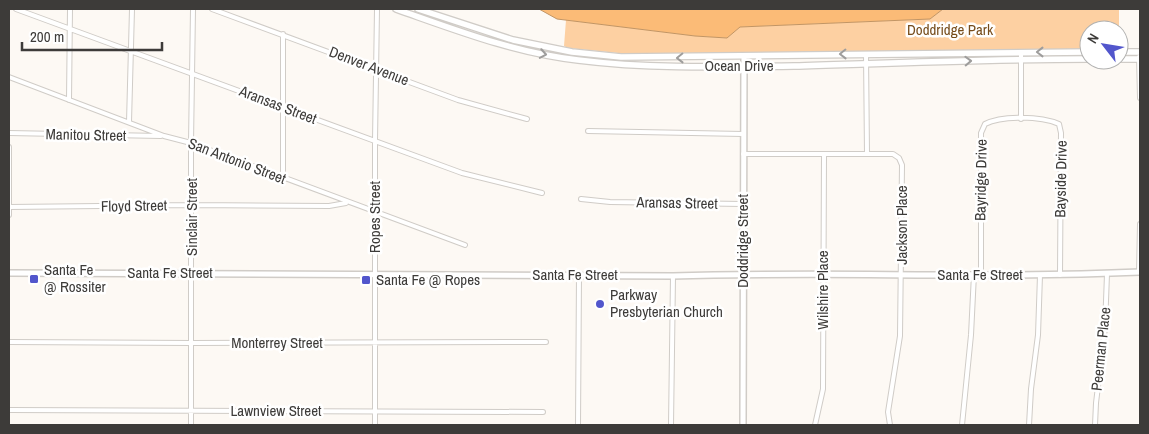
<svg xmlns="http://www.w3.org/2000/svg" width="1149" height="434" viewBox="0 0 1149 434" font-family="'Archivo Narrow',sans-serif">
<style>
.green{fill:#fdd0a2}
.water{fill:#fbbb77;stroke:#c29564}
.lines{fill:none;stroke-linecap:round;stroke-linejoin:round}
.street-casing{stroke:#d0ccc7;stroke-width:6}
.secondary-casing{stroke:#d0ccc7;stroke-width:8}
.primary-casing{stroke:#d0ccc7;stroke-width:8}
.street{stroke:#fff;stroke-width:4}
.secondary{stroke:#fff;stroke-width:5}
.primary{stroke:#fff;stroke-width:5.5}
.oneway{stroke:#9e9d9c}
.poi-dot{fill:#5256cc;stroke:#fff;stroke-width:2}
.labels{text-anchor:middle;stroke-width:5;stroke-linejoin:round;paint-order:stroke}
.park-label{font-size:15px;fill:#774d1c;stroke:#fff}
.street-label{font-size:15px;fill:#3d3b39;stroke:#fff}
.poi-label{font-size:15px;fill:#3d3b39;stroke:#fff;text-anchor:start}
</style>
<rect width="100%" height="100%" fill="#fdf9f4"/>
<path class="green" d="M 943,9 L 1119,9 L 1119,30 L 1089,30 L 1089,49 L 628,54 L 568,48 L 564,46 L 566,20 L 695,36 L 727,38 L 740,27 L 930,19 Z"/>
<path class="water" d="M 539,9 L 943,9 L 930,19 L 740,27 L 727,38 L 695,36 L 557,19 Z"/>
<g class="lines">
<defs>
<path id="street" d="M 16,9 L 462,173 L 542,193
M 212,9 L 458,100 L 527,119
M 866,54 L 867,154
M 1139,57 L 1140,98
M 9,77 L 164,136 L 191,143 L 465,245
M 69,100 L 70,9
M 1021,119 L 1021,52
M 129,122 L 132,9
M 588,131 L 743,134
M 9,133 L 161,136
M 9,147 L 9,215
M 743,154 L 893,154 L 899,158 L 902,165 L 900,336 L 888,412 L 890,425
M 283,178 L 283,34
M 581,199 L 610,202 L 743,204
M 9,207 L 192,205 L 329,206 L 346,203
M 1139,272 L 1140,224
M 981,275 L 981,133 L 985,124 C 1002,115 1041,116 1059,124 L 1061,133 L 1060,275
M 9,342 L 192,343 L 546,342
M 9,410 L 543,412
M 191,425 L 191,143 L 193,9
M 375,425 L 375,141 L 377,9
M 578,425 L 579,275
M 671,425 L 673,276
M 815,425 L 823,389 L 824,154
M 962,425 L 971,335 L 974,274
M 1029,425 L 1031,389 L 1038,335 L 1040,275
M 1095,425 L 1096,403 L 1105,328 L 1107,274"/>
<path id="secondary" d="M 9,273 L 673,276 C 829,271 985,279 1140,272
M 743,425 L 744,57"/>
<path id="primary" d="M 396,9 C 456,30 515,53 578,60 C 649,69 722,67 794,66 C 892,63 990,59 1089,59
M 418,9 L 513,40 L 572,52 L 621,57 L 1089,52
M 1119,52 L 1140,52
M 1119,59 L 1140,59"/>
</defs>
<use href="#street" class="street-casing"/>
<use href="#secondary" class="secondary-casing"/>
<use href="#primary" class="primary-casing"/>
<use href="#street" class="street"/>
<use href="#secondary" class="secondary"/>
<use href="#primary" class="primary"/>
</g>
<defs><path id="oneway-chevron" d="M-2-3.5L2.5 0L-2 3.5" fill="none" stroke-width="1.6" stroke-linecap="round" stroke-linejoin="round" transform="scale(1.25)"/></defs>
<g class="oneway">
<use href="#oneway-chevron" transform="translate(1040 52) rotate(-180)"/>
<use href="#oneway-chevron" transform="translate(543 54) rotate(10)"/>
<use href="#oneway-chevron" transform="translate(843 54) rotate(179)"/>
<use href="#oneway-chevron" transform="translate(680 58) rotate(179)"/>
<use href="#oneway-chevron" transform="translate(968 61) rotate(-2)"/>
</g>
<g class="poi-dot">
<rect x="29" y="274" width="10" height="10" rx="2.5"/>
<rect x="361" y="275" width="10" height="10" rx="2.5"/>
<circle cx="600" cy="304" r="5"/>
</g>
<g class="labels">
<g class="park-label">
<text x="950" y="35">Doddridge Park</text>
</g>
<g class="street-label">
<text transform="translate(369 66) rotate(21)" y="5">Denver Avenue</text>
<text x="739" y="71">Ocean Drive</text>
<text transform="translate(278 105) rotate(21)" y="5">Aransas Street</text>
<text transform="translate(86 135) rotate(1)" y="5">Manitou Street</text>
<text transform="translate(237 161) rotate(21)" y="5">San Antonio Street</text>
<text transform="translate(1061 179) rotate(-89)" y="5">Bayside Drive</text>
<text transform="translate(981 180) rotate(-89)" y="5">Bayridge Drive</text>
<text transform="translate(677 203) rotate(1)" y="5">Aransas Street</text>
<text transform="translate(134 206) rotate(-1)" y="5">Floyd Street</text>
<text transform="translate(192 217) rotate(-90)" y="5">Sinclair Street</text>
<text transform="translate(375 217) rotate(-90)" y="5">Ropes Street</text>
<text transform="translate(902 225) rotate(-90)" y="5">Jackson Place</text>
<text transform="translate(743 241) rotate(-90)" y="5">Doddridge Street</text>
<text x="170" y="278">Santa Fe Street</text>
<text x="575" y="280">Santa Fe Street</text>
<text x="980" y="280">Santa Fe Street</text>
<text transform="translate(823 290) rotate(-90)" y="5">Wilshire Place</text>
<text x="277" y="348">Monterrey Street</text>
<text transform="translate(1101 349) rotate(-84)" y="5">Peerman Place</text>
<text x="276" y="416">Lawnview Street</text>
</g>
<g class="poi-label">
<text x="44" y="275">Santa Fe<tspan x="44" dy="17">@ Rossiter</tspan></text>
<text x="376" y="285">Santa Fe @ Ropes</text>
<text x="610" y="300">Parkway<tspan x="610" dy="17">Presbyterian Church</tspan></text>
</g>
</g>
<rect width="1149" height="434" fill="none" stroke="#3d3b39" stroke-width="20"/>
<g transform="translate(1104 45) rotate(301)"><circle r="24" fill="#ffffff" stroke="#b1b1b0"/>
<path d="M0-4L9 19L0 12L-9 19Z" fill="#5256cc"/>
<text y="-8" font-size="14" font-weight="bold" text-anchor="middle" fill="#3d3b39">N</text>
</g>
<path d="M22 42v8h140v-8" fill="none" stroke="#3d3b39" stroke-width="2.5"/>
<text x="30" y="42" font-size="15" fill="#3d3b39" stroke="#ffffff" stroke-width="4" paint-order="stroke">200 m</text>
</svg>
